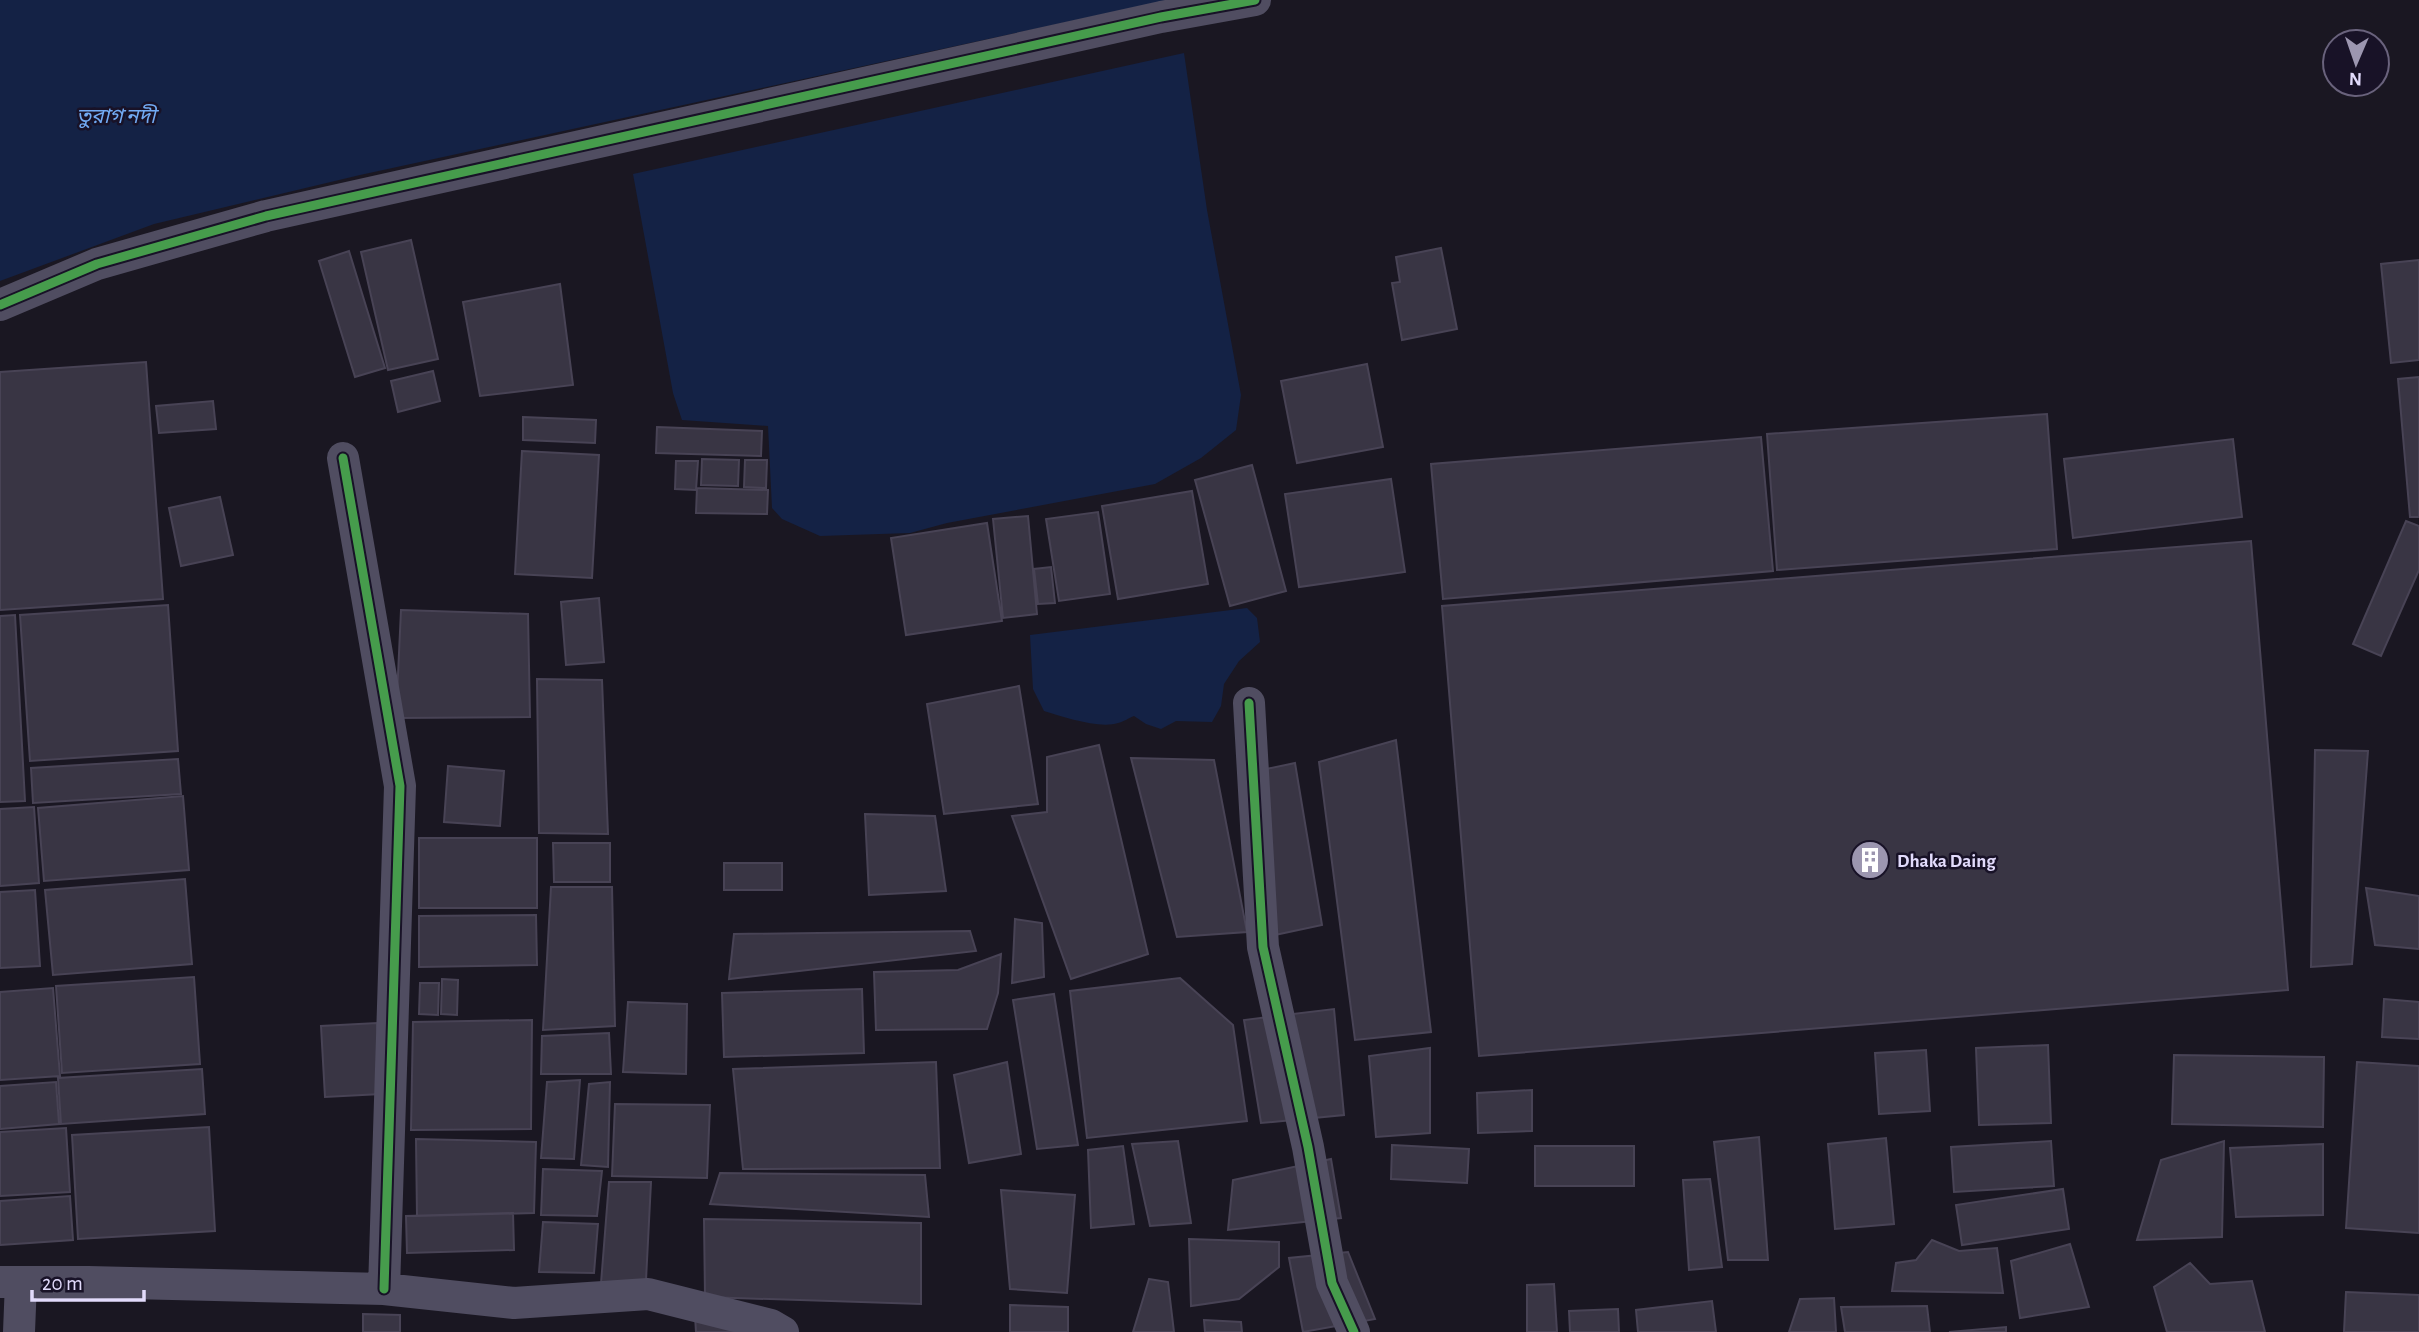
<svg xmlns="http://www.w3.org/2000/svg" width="2419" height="1332" viewBox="0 0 2419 1332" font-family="'Alegreya Sans','Noto Sans Bengali',sans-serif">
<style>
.water{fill:#142245}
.building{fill:#393544;stroke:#484355;stroke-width:2}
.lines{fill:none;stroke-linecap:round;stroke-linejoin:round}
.minor{stroke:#504d61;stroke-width:32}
.cycleway-casing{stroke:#181227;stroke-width:13}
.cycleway{stroke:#469c4c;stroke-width:9}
.labels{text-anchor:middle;stroke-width:5;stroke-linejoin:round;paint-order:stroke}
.poi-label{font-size:19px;font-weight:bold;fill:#e2dbfc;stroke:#181227;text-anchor:start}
.water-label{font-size:21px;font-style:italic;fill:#72aaf3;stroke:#181227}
</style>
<rect width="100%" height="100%" fill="#1a1722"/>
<path class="water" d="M 0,0 L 1168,0 L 360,175 L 154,224 L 0,281 Z
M 1184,53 L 1207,210 L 1241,395 L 1236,430 L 1201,458 L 1155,484 L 947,523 L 910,533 L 820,536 L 782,519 L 772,508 L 768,426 L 682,420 L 673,393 L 633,174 Z
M 1247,608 L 1257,618 L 1260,642 L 1239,661 L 1224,684 L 1221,706 L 1212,722 L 1176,721 L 1161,729 L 1146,724 L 1134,716 C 1129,718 1123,722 1118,723 C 1099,729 1064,717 1044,711 L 1033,689 L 1030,635 Z"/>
<path class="building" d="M 411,240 L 438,359 L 388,370 L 361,252 Z
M 1441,248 L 1457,329 L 1402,340 L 1392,283 L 1400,282 L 1396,257 Z
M 349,251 L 385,368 L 355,377 L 319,261 Z
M 2419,260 L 2419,360 L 2391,363 L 2381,264 Z
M 560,284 L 573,385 L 480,396 L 463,302 Z
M 146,362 L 163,599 L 0,610 L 0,372 Z
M 1367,364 L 1383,447 L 1297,463 L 1281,381 Z
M 433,371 L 440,401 L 398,412 L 391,381 Z
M 2419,377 L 2419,517 L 2410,517 L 2398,379 Z
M 213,401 L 216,429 L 159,433 L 156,406 Z
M 2047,414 L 2057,549 L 1777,570 L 1767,434 Z
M 523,417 L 596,420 L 595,443 L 523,440 Z
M 657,427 L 762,431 L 761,456 L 656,453 Z
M 1761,437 L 1773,571 L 1443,599 L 1431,464 Z
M 2233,439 L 2242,517 L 2073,538 L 2064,459 Z
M 522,451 L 599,455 L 592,578 L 515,574 Z
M 702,459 L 739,460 L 738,486 L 701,485 Z
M 745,460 L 767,460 L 766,488 L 744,487 Z
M 676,461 L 698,461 L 696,490 L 675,489 Z
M 1252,465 L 1286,591 L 1230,606 L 1195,480 Z
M 1391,479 L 1405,572 L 1299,587 L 1285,494 Z
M 697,488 L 768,490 L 767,514 L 696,513 Z
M 1192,491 L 1208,584 L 1118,599 L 1102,506 Z
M 220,497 L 233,555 L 181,566 L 169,508 Z
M 1098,512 L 1110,594 L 1059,601 L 1046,519 Z
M 1028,516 L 1037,614 L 1003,618 L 993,519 Z
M 2406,521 L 2419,526 L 2419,570 L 2381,656 L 2353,644 Z
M 987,523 L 1002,621 L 906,635 L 891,538 Z
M 2251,541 L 2288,990 L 1479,1056 L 1442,606 Z
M 1051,567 L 1055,603 L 1038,604 L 1034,569 Z
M 599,598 L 604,662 L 566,665 L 561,602 Z
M 168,605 L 178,751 L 30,761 L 20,615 Z
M 401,610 L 528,614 L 530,717 L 396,718 Z
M 15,615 L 25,801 L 0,802 L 0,616 Z
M 537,679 L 602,680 L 608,834 L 539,833 Z
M 1019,686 L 1038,804 L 944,814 L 927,704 Z
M 1396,740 L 1431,1032 L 1355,1040 L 1319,762 Z
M 1099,745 L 1148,954 L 1071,979 L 1012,816 L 1047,812 L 1047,757 Z
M 2315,750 L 2368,751 L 2352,964 L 2311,967 Z
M 1131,758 L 1214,760 L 1247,932 L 1177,937 Z
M 178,759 L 181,794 L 33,803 L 31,768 Z
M 1295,763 L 1322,925 L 1275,935 L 1266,769 Z
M 448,766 L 504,771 L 500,826 L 444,822 Z
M 183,796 L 189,870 L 44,881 L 38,808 Z
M 34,807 L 39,883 L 0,886 L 0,809 Z
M 865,814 L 935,816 L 946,891 L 869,895 Z
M 419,838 L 537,838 L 537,908 L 419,908 Z
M 553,843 L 610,843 L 610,882 L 554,882 Z
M 724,863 L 782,863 L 782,890 L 724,890 Z
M 185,879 L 192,964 L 53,975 L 45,890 Z
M 551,887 L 612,887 L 615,1026 L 543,1030 Z
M 2366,888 L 2419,896 L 2419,949 L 2375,945 Z
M 35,890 L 40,966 L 0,968 L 0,892 Z
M 536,915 L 537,965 L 419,967 L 419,916 Z
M 1015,919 L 1042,923 L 1044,977 L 1012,983 Z
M 970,931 L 976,951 L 729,979 L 734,934 Z
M 1001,954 L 998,993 L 987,1029 L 876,1030 L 874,972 L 958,970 Z
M 194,977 L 200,1064 L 62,1073 L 56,986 Z
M 1180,978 L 1233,1025 L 1247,1121 L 1087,1138 L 1070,991 Z
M 442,979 L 458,980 L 457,1015 L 441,1014 Z
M 420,983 L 439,983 L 438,1015 L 419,1014 Z
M 53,988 L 60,1076 L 0,1080 L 0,992 Z
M 862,989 L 864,1053 L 724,1057 L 722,993 Z
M 1054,994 L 1078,1145 L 1037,1149 L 1013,1000 Z
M 2384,999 L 2419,1002 L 2419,1039 L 2382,1037 Z
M 628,1002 L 687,1004 L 686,1074 L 623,1072 Z
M 1334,1009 L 1344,1115 L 1261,1123 L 1244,1020 Z
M 532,1020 L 531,1129 L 411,1130 L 413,1022 Z
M 377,1023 L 381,1094 L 325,1097 L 321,1026 Z
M 609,1033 L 611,1074 L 541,1074 L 542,1036 Z
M 2048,1045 L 2051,1123 L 1979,1125 L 1976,1048 Z
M 1430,1048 L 1430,1133 L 1376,1137 L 1369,1056 Z
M 1926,1050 L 1930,1111 L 1879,1114 L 1875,1053 Z
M 2174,1055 L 2324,1057 L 2323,1127 L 2172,1124 Z
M 936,1062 L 940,1168 L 743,1169 L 733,1069 Z
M 1007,1062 L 1021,1154 L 969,1163 L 954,1075 Z
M 2357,1062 L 2419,1066 L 2419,1233 L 2346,1228 Z
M 202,1069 L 205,1114 L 61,1124 L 58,1078 Z
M 580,1080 L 574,1159 L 541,1158 L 547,1082 Z
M 56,1082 L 59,1124 L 0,1129 L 0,1086 Z
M 610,1082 L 608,1167 L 581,1165 L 589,1084 Z
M 1532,1090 L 1532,1131 L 1478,1133 L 1477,1093 Z
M 615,1104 L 710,1105 L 707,1178 L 612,1176 Z
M 209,1127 L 215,1231 L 78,1239 L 72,1135 Z
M 66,1128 L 70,1192 L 0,1196 L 0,1132 Z
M 1759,1137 L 1768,1260 L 1728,1260 L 1714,1142 Z
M 1886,1138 L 1894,1224 L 1835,1229 L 1828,1144 Z
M 416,1139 L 536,1142 L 534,1213 L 417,1216 Z
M 1178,1141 L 1191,1223 L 1150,1226 L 1132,1144 Z
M 2051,1141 L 2054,1186 L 1954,1192 L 1951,1147 Z
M 2224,1141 L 2222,1237 L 2137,1240 L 2161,1160 Z
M 2323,1144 L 2323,1215 L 2236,1217 L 2230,1148 Z
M 1392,1145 L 1469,1149 L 1467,1183 L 1391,1179 Z
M 1123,1146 L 1134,1224 L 1091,1228 L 1088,1150 Z
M 1535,1146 L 1634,1146 L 1634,1186 L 1535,1186 Z
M 1331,1159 L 1341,1218 L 1228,1230 L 1233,1180 Z
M 543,1169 L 602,1171 L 597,1216 L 541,1215 Z
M 720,1173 L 925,1175 L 929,1217 L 710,1204 Z
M 1710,1179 L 1722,1267 L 1689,1270 L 1683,1180 Z
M 609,1182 L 651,1182 L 645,1300 L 600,1296 Z
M 2063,1189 L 2069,1229 L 1962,1245 L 1956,1205 Z
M 1001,1190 L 1075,1195 L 1067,1293 L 1010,1289 Z
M 70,1196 L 73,1240 L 0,1245 L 0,1201 Z
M 513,1213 L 514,1250 L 407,1253 L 406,1216 Z
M 704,1219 L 921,1223 L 921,1304 L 705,1297 Z
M 543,1222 L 598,1224 L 594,1273 L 539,1272 Z
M 1189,1239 L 1279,1242 L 1279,1267 L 1239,1299 L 1191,1306 Z
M 1932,1240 L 1959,1251 L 1997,1248 L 2003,1293 L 1892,1291 L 1896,1263 L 1916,1260 Z
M 2070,1244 L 2089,1307 L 2020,1318 L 2011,1261 Z
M 1348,1252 L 1375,1319 L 1303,1332 L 1289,1258 Z
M 2190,1263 L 2210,1284 L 2252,1281 L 2265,1332 L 2167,1332 L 2154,1287 Z
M 1149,1279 L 1168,1282 L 1174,1332 L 1133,1332 Z
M 1554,1284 L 1557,1332 L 1527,1332 L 1527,1285 Z
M 2346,1292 L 2419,1295 L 2419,1332 L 2344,1332 Z
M 1834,1298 L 1836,1332 L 1789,1332 L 1800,1299 Z
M 1712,1301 L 1716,1332 L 1638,1332 L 1636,1310 Z
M 1010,1305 L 1068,1307 L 1068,1332 L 1010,1332 Z
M 1927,1306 L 1930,1332 L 1845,1332 L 1841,1307 Z
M 1618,1309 L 1619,1332 L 1570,1332 L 1569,1311 Z
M 363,1314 L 400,1315 L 400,1332 L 363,1332 Z
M 695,1316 L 741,1332 L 696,1332 Z
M 1204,1320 L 1241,1322 L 1242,1332 L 1205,1332 Z
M 2006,1327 L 2006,1332 L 1949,1332 Z"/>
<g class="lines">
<path class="minor" d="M 0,305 L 97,264 L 266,216 L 1161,17 L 1255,0
M 343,458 L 400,786 L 384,1289
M 1249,703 L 1263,947 L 1308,1147 L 1332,1283 L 1354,1332
M 0,1282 L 88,1282 L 384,1289 L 514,1303 L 648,1294 L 771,1325 L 783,1332
M 19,1332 L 21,1282"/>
<defs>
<path id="cycleway" d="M 0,305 L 97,264 L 266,216 L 1161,17 L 1255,0
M 343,458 L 400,786 L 384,1289
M 1249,703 L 1263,947 L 1308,1147 L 1332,1283 L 1354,1332"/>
</defs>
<use href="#cycleway" class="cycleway-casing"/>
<use href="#cycleway" class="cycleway"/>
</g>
<defs>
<symbol id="building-disc" viewBox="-11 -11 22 22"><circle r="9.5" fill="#9c96b0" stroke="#181227"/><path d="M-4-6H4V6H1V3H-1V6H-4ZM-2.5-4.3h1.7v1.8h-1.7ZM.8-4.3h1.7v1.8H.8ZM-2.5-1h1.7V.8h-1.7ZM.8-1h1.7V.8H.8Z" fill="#fff"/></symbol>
</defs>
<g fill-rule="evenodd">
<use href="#building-disc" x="1848" y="838" width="44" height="44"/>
</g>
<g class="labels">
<g class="poi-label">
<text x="1897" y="867">Dhaka Daing</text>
</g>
<g class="water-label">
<text x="116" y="123">তুরাগ নদী</text>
</g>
</g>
<g transform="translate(2356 63) rotate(182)"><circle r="33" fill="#181227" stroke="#69627c" stroke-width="2"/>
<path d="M0-5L12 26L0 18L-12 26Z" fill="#9c96b0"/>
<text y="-10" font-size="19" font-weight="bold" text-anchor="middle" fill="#e2dbfc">N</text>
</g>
<path d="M32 1290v10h112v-10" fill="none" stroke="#e2dbfc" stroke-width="3.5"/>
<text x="42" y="1290" font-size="21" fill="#e2dbfc" stroke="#181227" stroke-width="5" paint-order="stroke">20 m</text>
</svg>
